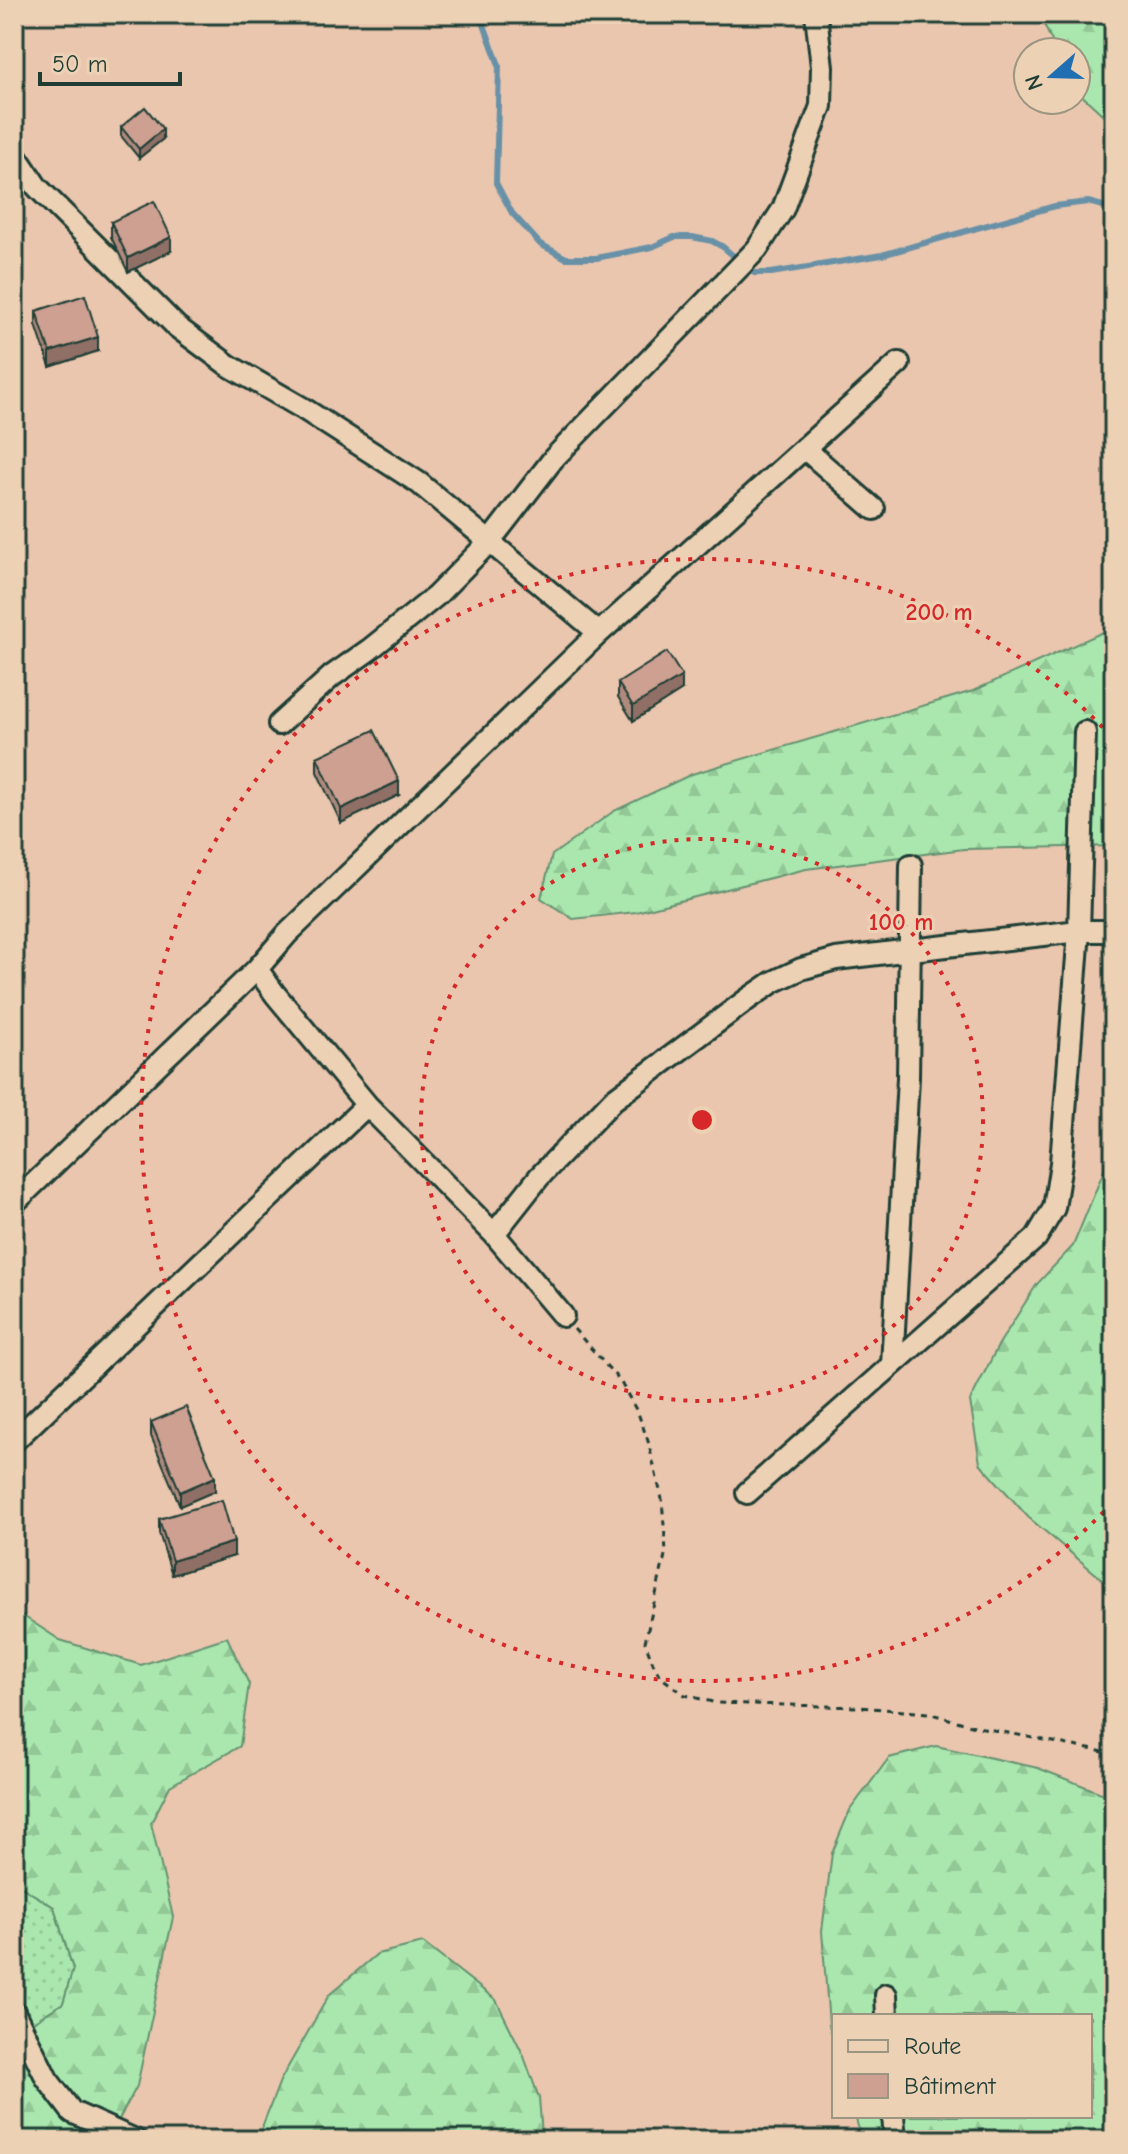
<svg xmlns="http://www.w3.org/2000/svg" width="1128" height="2154" viewBox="0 0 1128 2154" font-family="'Comic Neue',sans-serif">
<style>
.grass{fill:url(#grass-dots);stroke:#649271;stroke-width:2}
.forest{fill:url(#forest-firs);stroke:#649271;stroke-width:2}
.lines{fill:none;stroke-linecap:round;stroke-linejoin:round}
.stream{stroke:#6791a7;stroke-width:6}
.street-casing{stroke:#1f3d34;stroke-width:26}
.path{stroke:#1f3d34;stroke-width:3;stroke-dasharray:6 6;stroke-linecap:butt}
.street{stroke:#edd1b4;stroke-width:20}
.wall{fill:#b18a7e;stroke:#1f3d34;stroke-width:2}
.shaded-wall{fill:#907066;stroke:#1f3d34;stroke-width:2}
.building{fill:#cea092;stroke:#1f3d34;stroke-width:2}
.ring{fill:none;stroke:#d62828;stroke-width:4;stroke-dasharray:4 8}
.centre{fill:#d62828;stroke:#edd1b4;stroke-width:4}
.ring-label{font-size:24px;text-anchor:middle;font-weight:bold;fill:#d62828;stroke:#edd1b4;stroke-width:6;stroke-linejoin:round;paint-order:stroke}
</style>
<defs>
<pattern id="grass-dots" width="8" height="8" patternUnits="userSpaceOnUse" patternTransform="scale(2)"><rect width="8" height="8" fill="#aae7ae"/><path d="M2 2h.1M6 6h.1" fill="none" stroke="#92c796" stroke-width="1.8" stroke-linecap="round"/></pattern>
<pattern id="forest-firs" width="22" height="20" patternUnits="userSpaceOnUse" patternTransform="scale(2)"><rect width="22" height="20" fill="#aae7ae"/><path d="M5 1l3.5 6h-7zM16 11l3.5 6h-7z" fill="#92c796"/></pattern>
</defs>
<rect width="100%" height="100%" fill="#ebc6ae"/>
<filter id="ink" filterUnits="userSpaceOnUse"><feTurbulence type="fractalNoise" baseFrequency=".0125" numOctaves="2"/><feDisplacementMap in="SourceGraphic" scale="16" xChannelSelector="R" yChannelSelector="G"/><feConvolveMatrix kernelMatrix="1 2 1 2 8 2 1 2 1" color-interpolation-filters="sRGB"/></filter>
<g filter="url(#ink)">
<path class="grass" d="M 14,1887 L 23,1888 L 54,1907 L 73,1969 L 63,2003 L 14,2034 Z"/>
<path class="forest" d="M 1039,14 L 1114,14 L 1114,125 L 1076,90 L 1076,52 L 1057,52 Z
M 1114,627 L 1114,846 L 964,849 L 806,869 L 636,912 L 573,919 L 541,898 L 552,855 L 614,811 L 692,774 L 973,691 Z
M 1114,1146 L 1114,1589 L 1028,1517 L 980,1463 L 970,1401 L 999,1344 L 1037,1284 L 1073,1246 Z
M 14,1610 L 60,1640 L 141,1665 L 227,1637 L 249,1684 L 240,1746 L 170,1786 L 151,1823 L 173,1917 L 137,2086 L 108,2140 L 14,2140 L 14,2034 L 63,2003 L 73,1969 L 54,1907 L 23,1888 L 14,1887 Z
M 936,1746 L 1038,1768 L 1114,1798 L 1114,2140 L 862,2140 L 855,2116 L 1090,2116 L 1090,2016 L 834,2016 L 834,2042 L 829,2025 L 822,1931 L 832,1853 L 850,1810 L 889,1758 Z
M 423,1943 L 496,2000 L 523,2054 L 539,2098 L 542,2135 L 536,2140 L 257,2140 L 280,2081 L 329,1995 L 377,1954 Z"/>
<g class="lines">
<path class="stream" d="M 480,14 L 499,65 L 496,183 L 512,213 L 540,244 L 566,258 L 596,258 L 652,247 L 674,237 L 692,237 L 712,241 L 723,247 L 754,273 L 771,273 L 882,255 L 1055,206 L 1088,202 L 1114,209"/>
<defs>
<path id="street" d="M 14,153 L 37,187 L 177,327 L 228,365 L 304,409 L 419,483 L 599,633
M 804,448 L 874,509
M 279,724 L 332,676 L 369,650 L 436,596 L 490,541 L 554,458 L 757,249 L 783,209 L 821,106 L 822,67 L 816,14
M 257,969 L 275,994 L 367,1105 L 494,1234 L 563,1316
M 14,1203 L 257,969 L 287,934 L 599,633 L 899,363
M 494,1234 L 539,1177 L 613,1100 L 748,999 L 773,982 L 801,969 L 836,959 L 911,950 L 1079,931 L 1114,931
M 892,1365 L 908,1078 L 911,865
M 14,1441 L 367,1105
M 747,1493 L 1036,1238 L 1054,1208 L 1061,1163 L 1079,931 L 1085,732
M 886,1995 L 887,2016
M 14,2012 L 47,2079 L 72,2112 L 135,2140
M 893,2116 L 895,2140"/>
</defs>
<use href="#street" class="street-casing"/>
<path class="path" d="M 574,1329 L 620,1381 L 638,1413 L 648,1441 L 662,1499 L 666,1551 L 645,1642 L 655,1668 L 662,1678 L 685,1695 L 716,1703 L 859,1707 L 928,1713 L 978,1727 L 1114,1754"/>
<use href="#street" class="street"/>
</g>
<path class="wall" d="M 121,127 L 163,139 L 139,158 L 121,136 Z
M 111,222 L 171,251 L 128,272 L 111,237 Z
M 36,311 L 98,351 L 50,367 L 36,325 Z
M 618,683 L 682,690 L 633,721 L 618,697 Z
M 317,757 L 399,795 L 341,823 L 317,772 Z
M 151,1422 L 215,1491 L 180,1506 L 151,1436 Z
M 159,1519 L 234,1556 L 172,1575 L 159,1533 Z"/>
<path class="shaded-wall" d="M 163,129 L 163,139 L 139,158 L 139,149 Z
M 171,237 L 171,251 L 128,272 L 128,258 Z
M 98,337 L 98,351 L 50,367 L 50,352 Z
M 682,676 L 682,690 L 633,721 L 633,706 Z
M 399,781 L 399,795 L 341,823 L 341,809 Z
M 215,1477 L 215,1491 L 180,1506 L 180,1492 Z
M 234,1542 L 234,1556 L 172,1575 L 172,1561 Z"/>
<path class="building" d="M 145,107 L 163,129 L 139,149 L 121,127 Z
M 154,201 L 171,237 L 128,258 L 111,222 Z
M 85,295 L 98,337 L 50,352 L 36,311 Z
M 667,652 L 682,676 L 633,706 L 618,683 Z
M 374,730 L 399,781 L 341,809 L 317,757 Z
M 186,1407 L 215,1477 L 180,1492 L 151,1422 Z
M 222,1500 L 234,1542 L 172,1561 L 159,1519 Z"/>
</g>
<g class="ring">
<circle cx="702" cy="1120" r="281"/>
<path d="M1112 1503A561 561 0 1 1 1112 737"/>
</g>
<circle cx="702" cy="1120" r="12" class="centre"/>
<g class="ring-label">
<text x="939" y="620">200 m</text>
<text x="901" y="930">100 m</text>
</g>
<rect width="1128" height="2154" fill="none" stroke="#edd1b4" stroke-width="48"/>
<rect x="24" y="24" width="1080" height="2106" fill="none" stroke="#1f3d34" stroke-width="3" filter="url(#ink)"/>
<rect x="832" y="2014" width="260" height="104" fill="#edd1b4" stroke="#9b9681" stroke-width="2"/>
<rect x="848" y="2040" width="40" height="12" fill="#edd1b4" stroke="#9b9681" stroke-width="2"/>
<text x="904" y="2054" font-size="24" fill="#1f3d34">Route</text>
<rect x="848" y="2074" width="40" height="24" fill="#cea092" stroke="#9b9681" stroke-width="2"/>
<text x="904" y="2094" font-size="24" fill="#1f3d34">Bâtiment</text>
<g transform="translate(1052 76) rotate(250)"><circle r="38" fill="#edd1b4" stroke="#9b9681" stroke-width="2"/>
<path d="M0-6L14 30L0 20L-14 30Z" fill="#1f6fb2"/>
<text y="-12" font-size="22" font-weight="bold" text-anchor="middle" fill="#1f3d34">N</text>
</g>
<path d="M40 72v12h140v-12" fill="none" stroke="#1f3d34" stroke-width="4"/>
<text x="52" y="72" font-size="24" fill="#1f3d34" stroke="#edd1b4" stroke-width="6" paint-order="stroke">50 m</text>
</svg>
